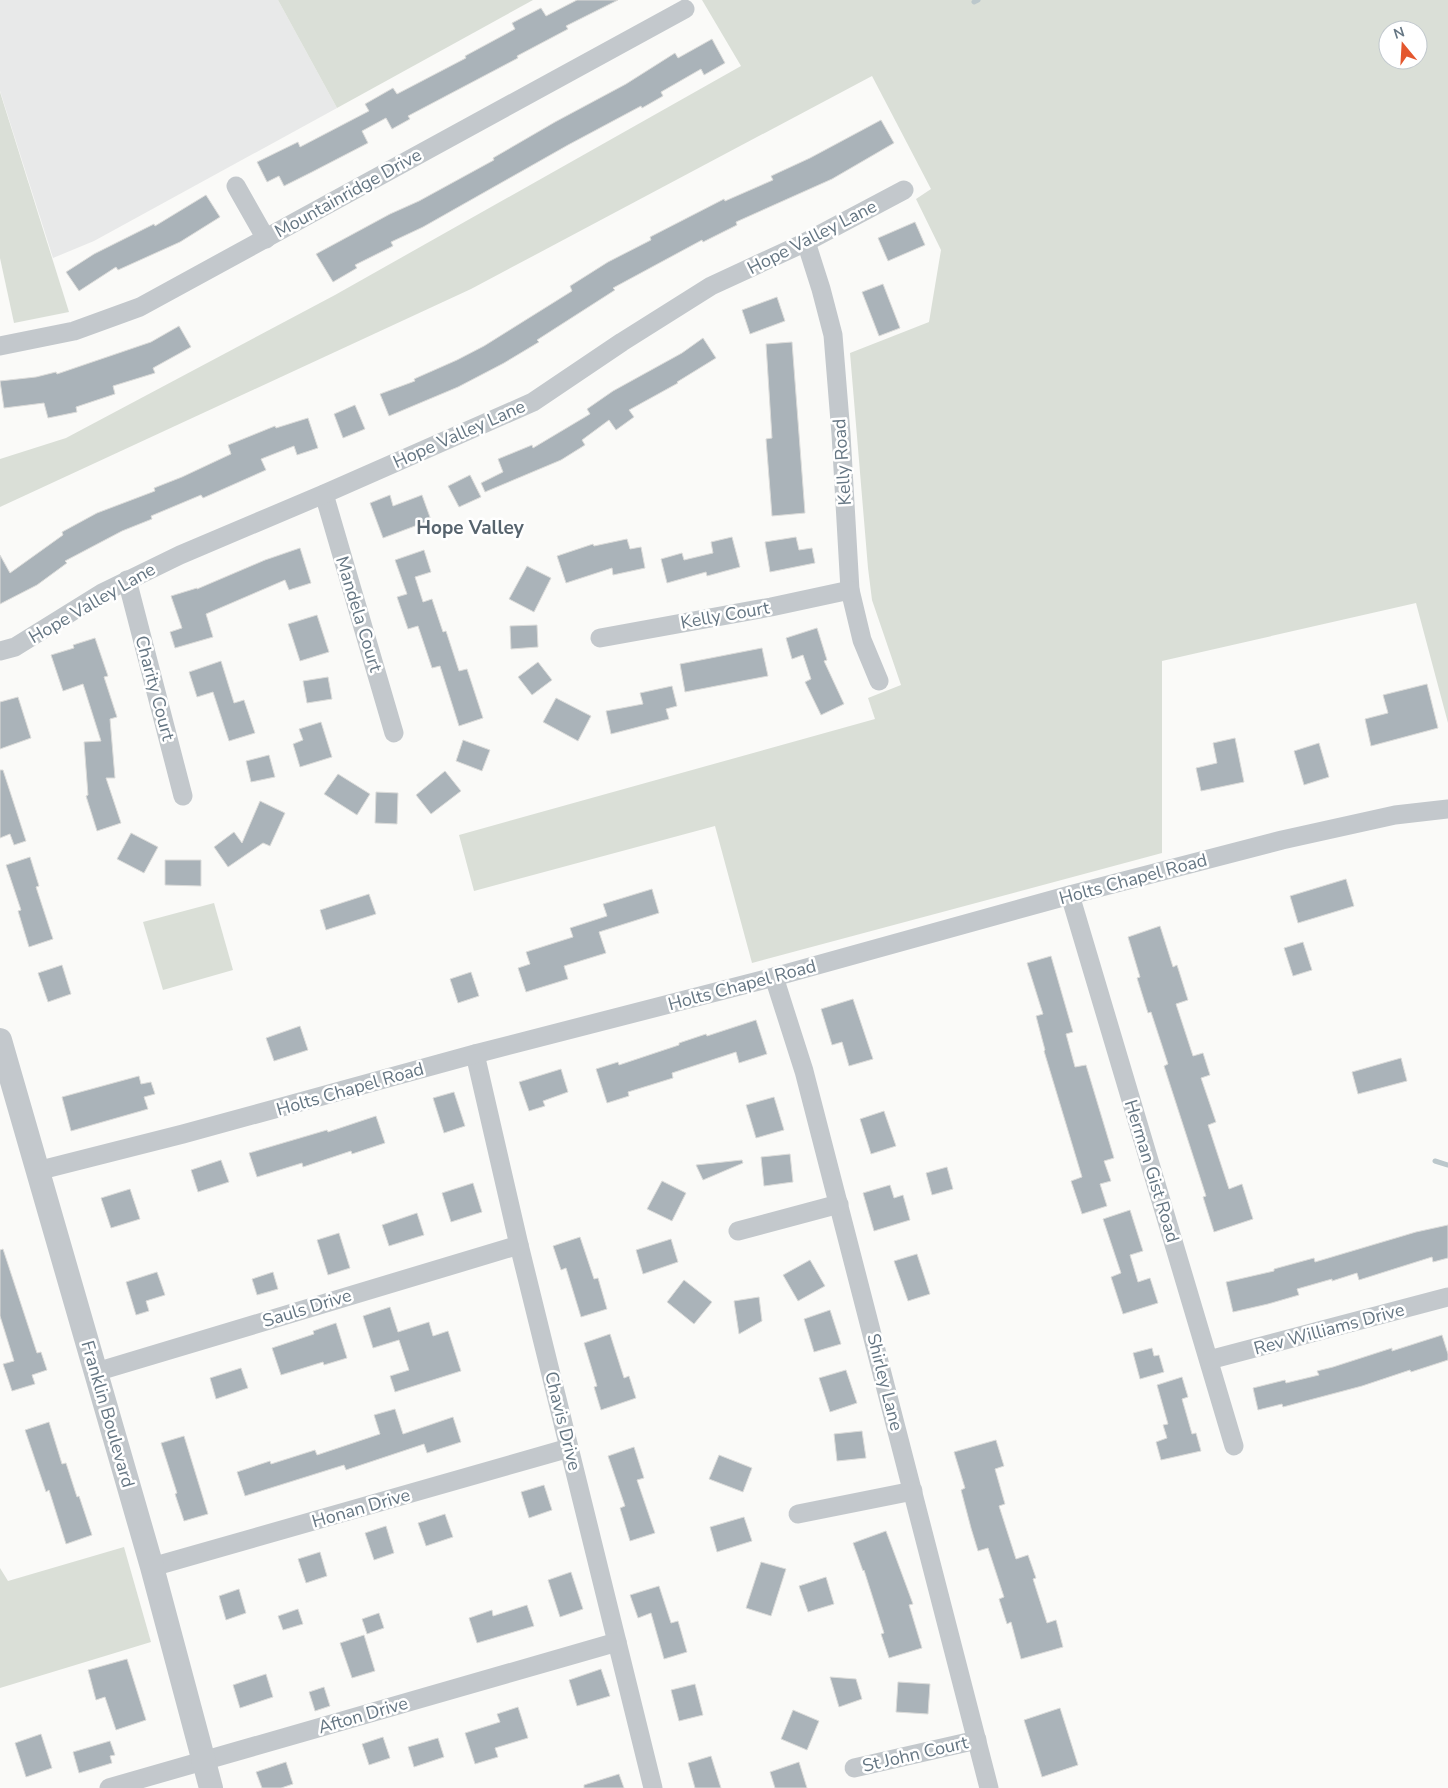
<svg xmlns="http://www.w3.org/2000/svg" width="1448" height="1788" viewBox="0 0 1448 1788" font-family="'Nunito Sans',sans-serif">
<rect width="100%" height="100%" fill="#fafaf8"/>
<polygon fill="#e8e9e9" points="0,0 278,0 337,108 94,241 53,258 0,91"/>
<g fill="#dadfd7" fill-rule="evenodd">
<polygon points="278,0 533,0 337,108"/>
<path d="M702 0H1448V723L1416 603 1162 661V853L752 963 715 826 474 891 459 835 875 719 868 698 901 685 872 600 868 568 850 353 929 322 941 250 916 199 931 189 872 76 471 289 0 507V459L66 438 335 295 741 66ZM1388 30H1418V60H1388Z"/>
<polygon points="0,92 69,312 14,323 0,258"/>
<polygon points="214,903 233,970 163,990 143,922"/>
<polygon points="124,1547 151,1642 0,1688 0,1568 8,1581"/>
</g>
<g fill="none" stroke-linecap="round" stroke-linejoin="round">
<g stroke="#bbc7cb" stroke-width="5">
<polyline points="974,2 978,0"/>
<polyline points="1435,1161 1448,1165"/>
</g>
</g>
<g fill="#aab3b9" stroke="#dcdcda">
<polygon points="577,0 618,0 566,26 568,29 517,56 518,58 408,116 410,119 392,129 386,118 362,131 368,143 312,172 284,186 279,176 267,182 257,162 298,142 300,147 369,111 365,104 393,88 397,94 466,58 465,56 515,29 512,23 541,8 546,16"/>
<polygon points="712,39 725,63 704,75 701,69 661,92 663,96 642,108 641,106 568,145 423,227 391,242 393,246 355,265 357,268 333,282 316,254 390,214 419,201 494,160 493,158 555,122 626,84 675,53 678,58"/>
<polygon points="881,120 894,143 832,179 736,222 737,225 703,242 702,240 613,288 615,290 537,340 539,342 504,363 458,387 389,416 380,394 415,381 414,379 457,360 484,346 572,291 570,286 608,262 651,240 650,237 724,199 725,201 773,180 771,176 810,158"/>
<polygon points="206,195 220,217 180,242 118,270 116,267 79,291 66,272 94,254 154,224 155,226"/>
<polygon points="915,222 925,245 888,261 878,238"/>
<polygon points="883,284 900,328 879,336 862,292"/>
<polygon points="777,297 785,321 750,334 742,310"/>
<polygon points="179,326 191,347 153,368 155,373 113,386 115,394 76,407 77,412 48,418 44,403 4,408 0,381 36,377 56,372 57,374 151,342"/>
<polygon points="703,338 716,358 677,382 678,383 629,410 634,417 616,430 609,420 582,440 585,445 561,460 485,492 481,483 503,472 498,459 532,445 533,448 590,414 587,409 613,391 682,353"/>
<polygon points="792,342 805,513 772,516 766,439 772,438 766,344"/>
<polygon points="355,405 365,429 343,438 334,414"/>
<polygon points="308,418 318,448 297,455 294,446 261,459 266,470 203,498 201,495 151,516 152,519 122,531 65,561 67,563 37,585 0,604 0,555 10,573 63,535 62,532 97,513 155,491 154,488 182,477 231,454 228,445 275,426 276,428"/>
<polygon points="470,475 481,497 459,507 448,486"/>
<polygon points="390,495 393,506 422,495 431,520 383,538 370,503"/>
<polygon points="732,537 740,567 707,576 706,572 667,583 661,559 682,553 684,560 713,553 711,542"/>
<polygon points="796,537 799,550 812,548 815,563 770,572 765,542"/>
<polygon points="627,539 630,549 641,547 645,568 613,575 612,568 566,583 557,556 593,544 594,546"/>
<polygon points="300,548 311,583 289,590 285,580 206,614 213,637 175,648 170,632 182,628 171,596 197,588 197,589 265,560"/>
<polygon points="424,550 431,572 415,577 423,602 432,599 443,632 446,631 459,671 467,669 483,718 459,726 440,666 432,668 418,626 408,629 397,597 407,594 395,560"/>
<polygon points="527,566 551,578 534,612 509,599"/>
<polygon points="317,615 329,652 300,661 288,624"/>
<polygon points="537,625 538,647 511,649 510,626"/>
<polygon points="817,628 827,660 824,661 844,704 821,715 805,682 811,679 803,655 792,659 786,638"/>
<polygon points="95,638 108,676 104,677 117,717 110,719 115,778 106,778 121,823 97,831 86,796 88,795 84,742 101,741 83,684 63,691 51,655 74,648 73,645"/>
<polygon points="762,648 768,676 685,692 680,664"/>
<polygon points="221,661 234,703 244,700 255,733 229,741 213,692 197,697 189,672"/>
<polygon points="538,662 552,680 532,695 518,677"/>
<polygon points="328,677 332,699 307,703 303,681"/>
<polygon points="1427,684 1438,728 1371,746 1365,719 1388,713 1383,695"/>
<polygon points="672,686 677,706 666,709 669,719 611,734 606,711 643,704 640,693"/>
<polygon points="18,697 31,738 0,749 0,702"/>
<polygon points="556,698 591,716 578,741 543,722"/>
<polygon points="321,722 332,757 300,767 293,744 303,740 299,729"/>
<polygon points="1235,738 1244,782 1201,791 1196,768 1217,763 1213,743"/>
<polygon points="463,740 490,750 482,771 456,761"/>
<polygon points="1319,743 1329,777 1304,785 1294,751"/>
<polygon points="269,755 275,777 251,782 246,761"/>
<polygon points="0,770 3,770 26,841 14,845 10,834 0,838"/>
<polygon points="445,771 461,791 431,814 416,795"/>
<polygon points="338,774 370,794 357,815 324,794"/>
<polygon points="376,792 398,793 397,824 375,823"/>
<polygon points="260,801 285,813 270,846 263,843 228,867 214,847 234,832 242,843"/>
<polygon points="131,833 158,847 144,873 117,859"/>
<polygon points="30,857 39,886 36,887 53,939 29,947 18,911 21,910 6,865"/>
<polygon points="165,860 201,860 201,886 165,885"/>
<polygon points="1346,879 1354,906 1298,923 1290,896"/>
<polygon points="652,889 659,913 599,932 606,953 564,966 568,979 526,992 518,968 530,964 526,952 573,937 570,928 607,916 603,904"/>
<polygon points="369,894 376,914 326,930 320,910"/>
<polygon points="1160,926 1173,967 1177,965 1188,1000 1176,1004 1193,1056 1203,1053 1210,1075 1201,1078 1216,1122 1208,1125 1229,1189 1242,1184 1253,1219 1214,1232 1203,1197 1206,1196 1164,1066 1168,1064 1151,1012 1148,1013 1137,978 1140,977 1128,937"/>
<polygon points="1303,942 1312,970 1293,976 1284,948"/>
<polygon points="1051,956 1073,1032 1066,1034 1075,1067 1086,1065 1114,1158 1104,1161 1111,1181 1100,1184 1107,1206 1082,1214 1071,1181 1082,1177 1044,1051 1045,1050 1036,1016 1043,1014 1027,963"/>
<polygon points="62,965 71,994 48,1002 38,973"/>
<polygon points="471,972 479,996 458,1003 450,979"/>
<polygon points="853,999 873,1059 849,1066 842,1042 832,1045 821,1009"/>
<polygon points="756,1020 767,1054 739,1063 736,1052 672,1073 673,1078 628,1092 629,1096 607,1103 596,1069 618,1062 619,1065 679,1045 679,1043 706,1034 707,1036"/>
<polygon points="300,1026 308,1050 274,1061 266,1038"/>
<polygon points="1401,1058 1407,1081 1358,1094 1352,1072"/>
<polygon points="561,1069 568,1092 543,1101 545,1106 529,1111 519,1082"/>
<polygon points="139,1076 141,1084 151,1082 155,1094 144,1097 148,1109 71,1131 62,1097"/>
<polygon points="454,1092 465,1126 444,1133 433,1098"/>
<polygon points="774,1097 784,1130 756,1138 746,1105"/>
<polygon points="884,1111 896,1146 871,1154 860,1119"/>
<polygon points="376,1116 385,1143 352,1154 351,1151 303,1167 302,1163 257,1177 249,1153 327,1130 328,1132"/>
<polygon points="790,1154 793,1182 764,1186 761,1157"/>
<polygon points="221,1160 229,1182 198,1192 191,1170"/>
<polygon points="742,1160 743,1163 703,1180 696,1165"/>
<polygon points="947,1167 953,1189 932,1195 926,1173"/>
<polygon points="662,1181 686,1193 672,1221 647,1209"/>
<polygon points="473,1183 482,1212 451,1222 442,1193"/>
<polygon points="890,1185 894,1198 903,1195 910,1220 874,1231 863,1193"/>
<polygon points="130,1189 140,1219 111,1228 101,1198"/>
<polygon points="1130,1210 1143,1251 1130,1255 1138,1282 1150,1278 1158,1303 1123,1314 1111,1277 1121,1273 1103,1219"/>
<polygon points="417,1213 424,1235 389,1246 382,1225"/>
<polygon points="1448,1225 1448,1258 1433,1262 1432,1257 1359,1280 1357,1273 1332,1281 1332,1279 1297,1289 1299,1295 1268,1304 1233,1312 1226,1282 1274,1271 1274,1269 1314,1258 1315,1262 1416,1232"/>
<polygon points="339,1233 350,1268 328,1275 317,1240"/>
<polygon points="580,1237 594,1279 598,1278 607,1309 581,1317 566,1268 561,1270 553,1246"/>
<polygon points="671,1239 678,1262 643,1274 636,1250"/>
<polygon points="3,1249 37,1353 41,1352 47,1370 32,1375 35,1384 12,1391 3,1364 14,1361 0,1316 0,1250"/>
<polygon points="917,1254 930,1294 908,1301 894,1261"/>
<polygon points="810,1260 825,1286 798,1301 783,1275"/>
<polygon points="157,1272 165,1295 146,1301 149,1311 136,1315 126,1282"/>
<polygon points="273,1272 278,1289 257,1295 252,1279"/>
<polygon points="684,1280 712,1302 694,1324 667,1302"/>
<polygon points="759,1297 762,1321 739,1334 734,1301"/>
<polygon points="390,1307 398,1332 429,1322 433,1336 448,1331 461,1371 395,1392 390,1376 409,1370 399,1340 373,1348 363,1316"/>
<polygon points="830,1310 841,1344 814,1352 804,1319"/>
<polygon points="336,1323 347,1358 324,1365 323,1362 281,1375 272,1348 314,1334 313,1331"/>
<polygon points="610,1334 624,1378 629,1376 636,1398 601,1410 594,1387 597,1386 584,1343"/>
<polygon points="1442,1335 1448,1354 1448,1360 1411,1372 1410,1370 1362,1386 1283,1407 1282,1404 1258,1410 1253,1388 1285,1380 1286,1383 1319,1375 1317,1371 1333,1367 1392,1348 1392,1351"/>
<polygon points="1152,1348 1154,1356 1159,1355 1164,1372 1140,1379 1133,1353"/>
<polygon points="241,1368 248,1388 216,1399 210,1378"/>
<polygon points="846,1370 857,1403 830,1412 819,1378"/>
<polygon points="1182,1377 1188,1397 1182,1399 1192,1434 1196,1433 1201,1451 1161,1460 1156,1442 1167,1438 1163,1425 1168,1424 1157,1385"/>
<polygon points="395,1409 403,1434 453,1417 461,1442 427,1453 424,1444 346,1470 344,1465 245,1496 237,1472 270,1461 271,1464 315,1450 317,1455 380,1434 374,1415"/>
<polygon points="49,1422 62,1464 66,1463 77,1497 79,1496 92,1535 66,1544 49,1490 46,1492 25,1430"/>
<polygon points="862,1431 866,1458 837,1461 834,1434"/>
<polygon points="184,1436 208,1514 184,1521 175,1494 177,1493 161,1443"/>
<polygon points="996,1440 1004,1466 995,1469 1005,1504 999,1506 1016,1559 1028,1555 1036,1578 1033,1579 1047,1623 1056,1620 1063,1647 1021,1659 1011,1622 1007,1624 999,1599 1004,1597 988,1548 978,1551 971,1528 961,1490 965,1488 954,1452"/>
<polygon points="634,1447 644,1478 637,1480 655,1533 630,1541 620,1508 625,1506 608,1456"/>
<polygon points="719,1455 752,1468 743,1492 709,1479"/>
<polygon points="544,1485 552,1510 529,1518 521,1492"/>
<polygon points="445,1514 453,1537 426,1546 418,1523"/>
<polygon points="744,1517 752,1541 717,1552 710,1527"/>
<polygon points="386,1526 394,1553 374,1560 365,1533"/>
<polygon points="886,1531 913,1604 909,1605 922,1648 889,1658 881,1634 884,1633 864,1570 863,1571 853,1543"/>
<polygon points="320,1552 327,1576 306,1583 298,1559"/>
<polygon points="761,1562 786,1569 771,1616 746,1608"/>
<polygon points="571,1572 583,1609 560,1617 548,1580"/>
<polygon points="826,1577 834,1604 808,1612 799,1586"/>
<polygon points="659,1586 671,1623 678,1621 687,1652 664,1659 651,1613 638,1618 630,1595"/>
<polygon points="239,1589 246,1613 226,1620 219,1596"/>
<polygon points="527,1605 534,1626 477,1643 469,1618 492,1610 493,1616"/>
<polygon points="298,1609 303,1624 283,1630 278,1616"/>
<polygon points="379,1613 384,1628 367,1634 362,1619"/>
<polygon points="364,1635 375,1671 352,1678 340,1643"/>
<polygon points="127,1659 146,1720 116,1730 105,1697 96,1700 88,1670"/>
<polygon points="601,1669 610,1696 577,1706 569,1680"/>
<polygon points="266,1674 273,1697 240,1708 233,1685"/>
<polygon points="830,1677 856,1679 862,1699 839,1707"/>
<polygon points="898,1682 930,1684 928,1714 896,1712"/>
<polygon points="695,1684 703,1715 679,1721 671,1690"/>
<polygon points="324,1687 330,1706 315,1711 309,1692"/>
<polygon points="518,1707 528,1738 495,1748 498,1757 475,1764 465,1733 500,1722 497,1714"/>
<polygon points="1060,1708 1078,1765 1042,1777 1024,1720"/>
<polygon points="793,1710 819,1721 807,1750 781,1739"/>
<polygon points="41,1734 52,1768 26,1777 15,1743"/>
<polygon points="383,1737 390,1758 369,1765 362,1744"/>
<polygon points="438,1738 444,1757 414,1767 408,1747"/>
<polygon points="110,1741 115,1755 110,1756 112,1763 79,1773 73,1752"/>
<polygon points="711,1756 721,1788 695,1788 688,1763"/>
<polygon points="286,1762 293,1784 281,1788 262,1788 256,1772"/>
<polygon points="799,1762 807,1788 775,1788 770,1772"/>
<polygon points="619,1774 624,1788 584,1788 584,1785"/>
</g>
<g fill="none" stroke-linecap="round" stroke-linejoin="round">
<g stroke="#c3c8cc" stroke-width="19">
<polyline points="236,186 266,239"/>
<polyline points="806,242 821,289 833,335 841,434 850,590 862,640 879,681"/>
<polyline points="0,346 74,331 140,307 685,9"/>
<polyline points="324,494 394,733"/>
<polyline points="127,580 183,796"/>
<polyline points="600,638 771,607 850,590"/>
<polyline points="0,651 15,647 102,593 180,555 324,494 533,402 622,342 711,286 806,242 904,190"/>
<polyline points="1070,895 1234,1446"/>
<polyline points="774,977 804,1071 989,1788"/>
<polyline points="475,1054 519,1245 653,1788"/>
<polyline points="37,1171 183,1134 475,1054 774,977 1070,895 1282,840 1395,815 1448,809"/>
<polyline points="738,1231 839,1204"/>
<polyline points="1209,1360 1448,1297"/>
<polyline points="96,1372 519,1245"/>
<polyline points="798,1514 913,1491"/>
<polyline points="152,1567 569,1448"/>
<polyline points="854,1768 977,1740"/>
<polyline points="109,1788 617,1642"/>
</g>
<polyline stroke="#c3c8cc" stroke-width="24" points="0,1040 152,1567 211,1788"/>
</g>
<g text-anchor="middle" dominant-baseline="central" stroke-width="5" stroke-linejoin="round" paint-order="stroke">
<g font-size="18" fill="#657683" stroke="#fff">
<text transform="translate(348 193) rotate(-29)">Mountainridge Drive</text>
<text transform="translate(812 237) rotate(-27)">Hope Valley Lane</text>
<text transform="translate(459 434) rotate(-24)">Hope Valley Lane</text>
<text transform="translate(842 462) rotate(-94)">Kelly Road</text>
<text transform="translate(92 603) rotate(-30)">Hope Valley Lane</text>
<text transform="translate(359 614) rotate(73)">Mandela Court</text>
<text transform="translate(725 615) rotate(-10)">Kelly Court</text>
<text transform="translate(155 688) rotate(75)">Charity Court</text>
<text transform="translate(1133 879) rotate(-15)">Holts Chapel Road</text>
<text transform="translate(742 985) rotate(-15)">Holts Chapel Road</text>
<text transform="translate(350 1089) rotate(-16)">Holts Chapel Road</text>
<text transform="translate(1152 1171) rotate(73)">Herman Gist Road</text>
<text transform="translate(307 1308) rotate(-17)">Sauls Drive</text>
<text transform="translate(1329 1329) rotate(-15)">Rev Williams Drive</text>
<text transform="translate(885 1382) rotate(76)">Shirley Lane</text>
<text transform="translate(108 1414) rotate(74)">Franklin Boulevard</text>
<text transform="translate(563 1421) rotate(76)">Chavis Drive</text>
<text transform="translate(361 1508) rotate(-16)">Honan Drive</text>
<text transform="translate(363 1715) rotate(-16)">Afton Drive</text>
<text transform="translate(915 1754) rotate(-13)">St John Court</text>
</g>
<g font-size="19" font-weight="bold" fill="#57646e" stroke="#fff">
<text x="470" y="528">Hope Valley</text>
</g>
</g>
<g transform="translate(1403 45) rotate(342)"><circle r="24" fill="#ffffff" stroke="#c1c8cd"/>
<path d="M0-4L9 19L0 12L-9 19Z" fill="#e4572e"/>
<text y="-8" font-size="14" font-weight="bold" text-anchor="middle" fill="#657683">N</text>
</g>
</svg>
